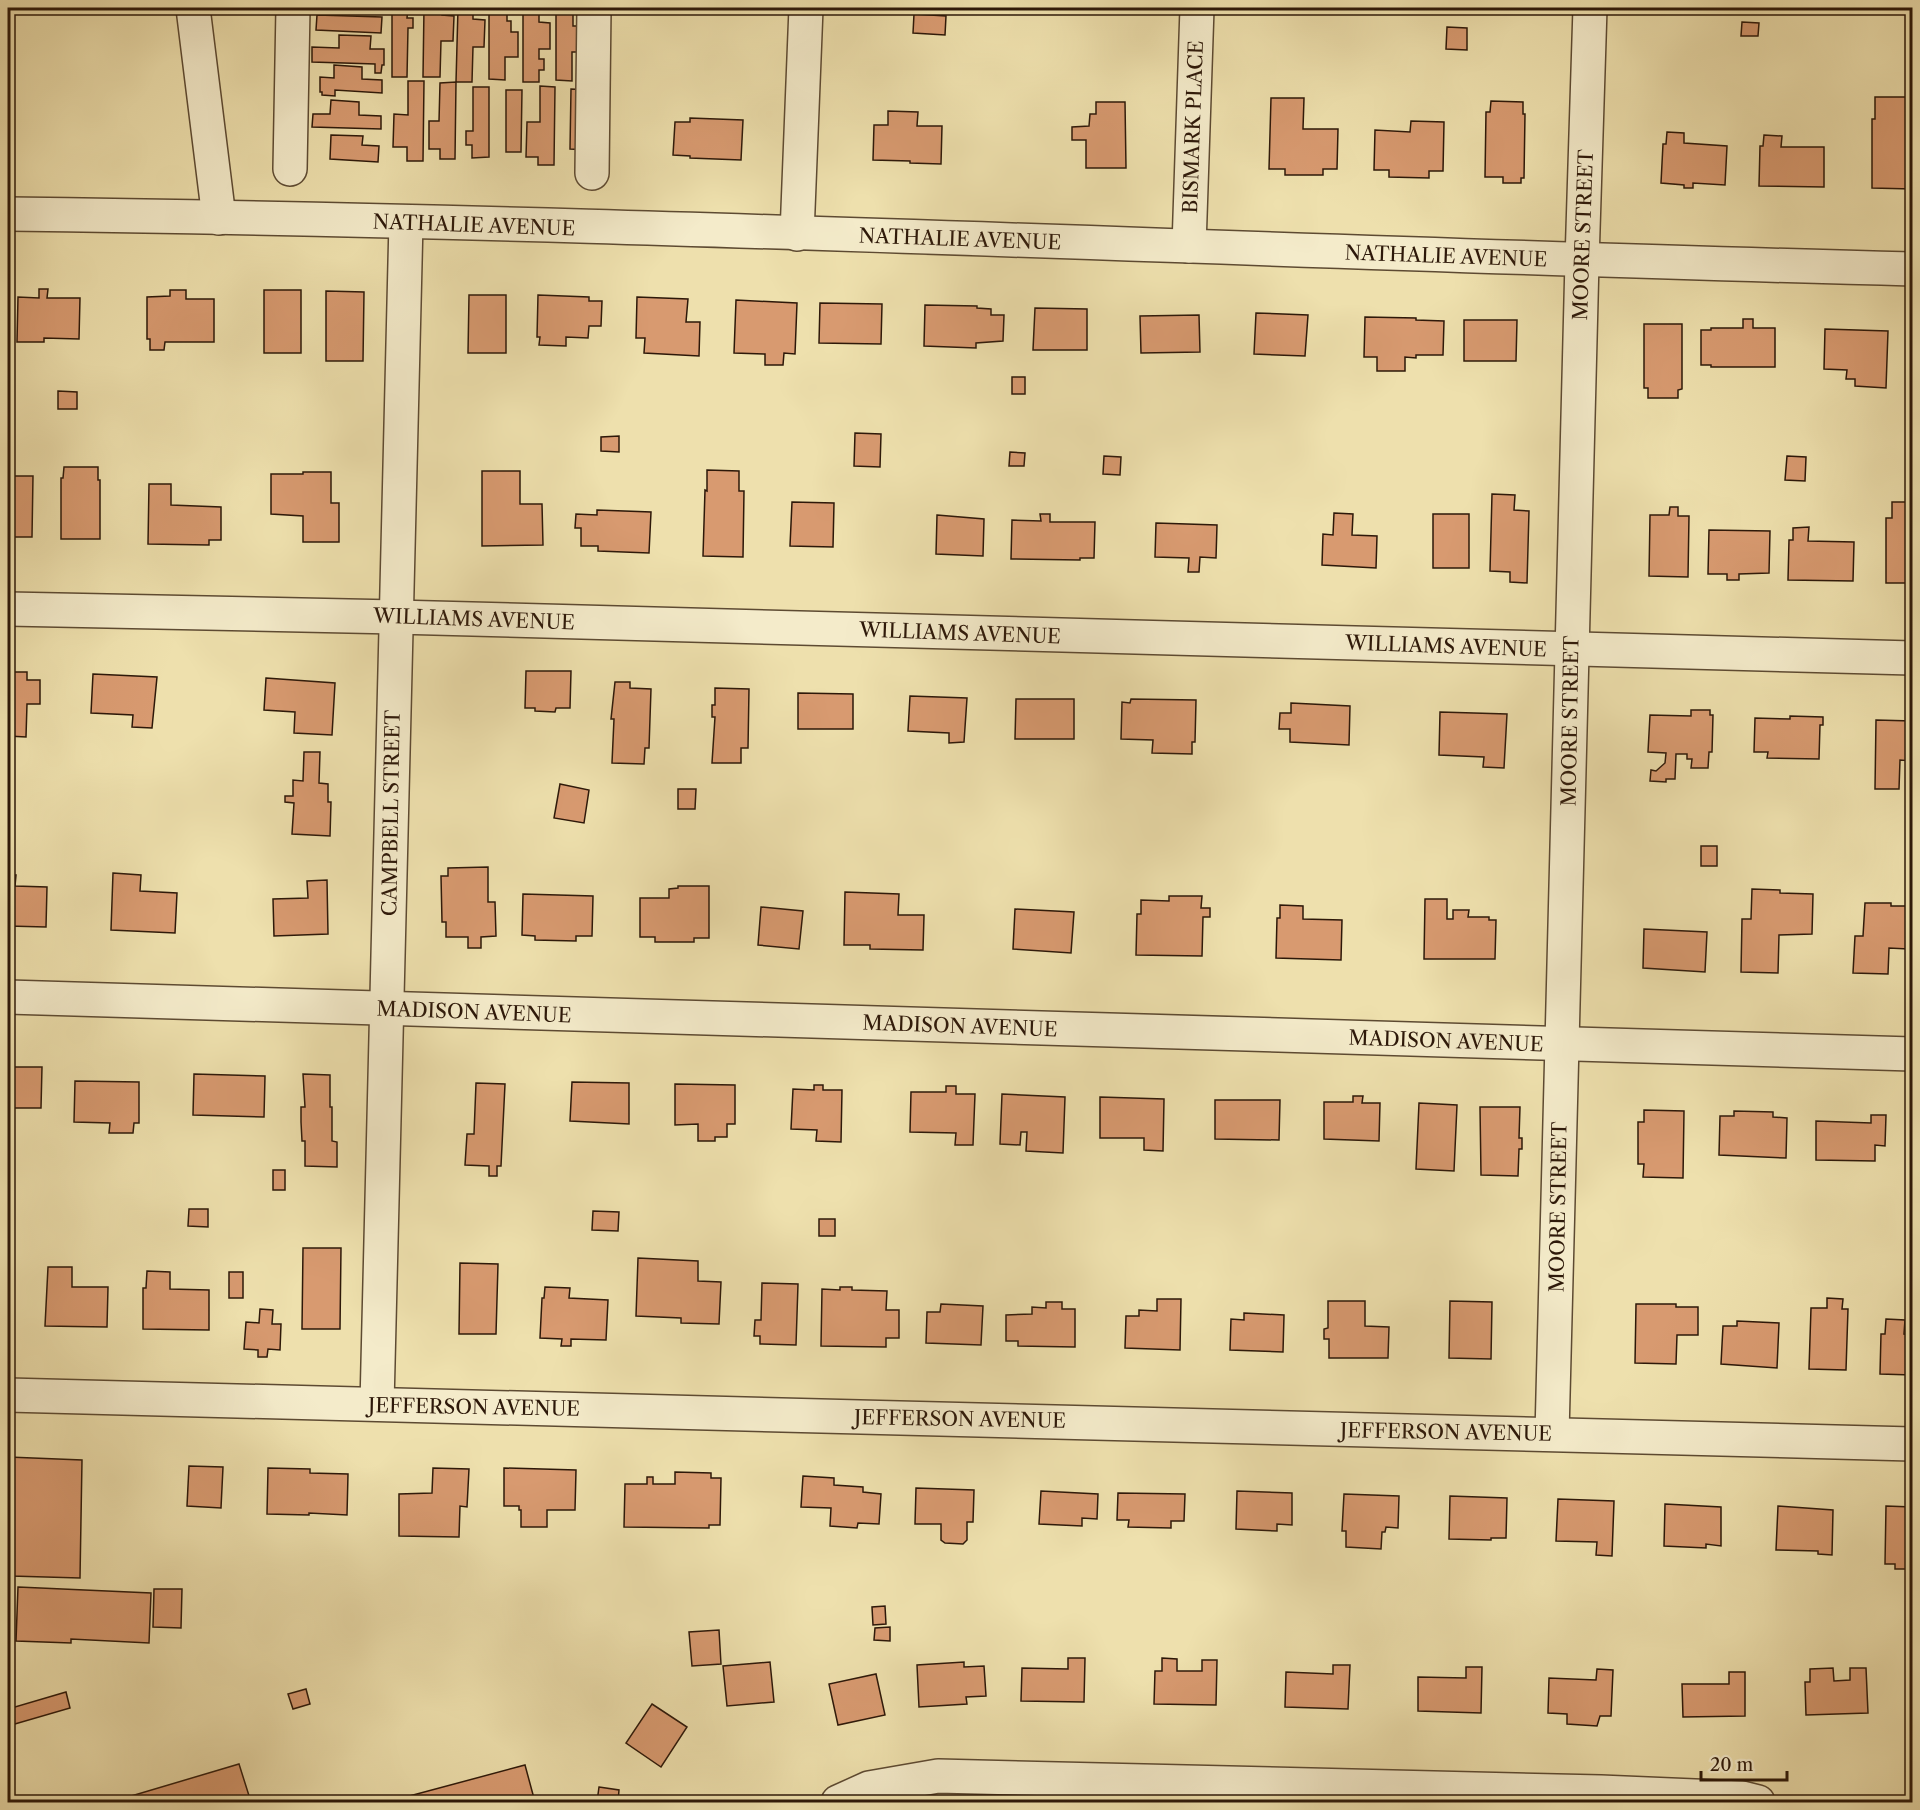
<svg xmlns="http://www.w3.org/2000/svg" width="1920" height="1810" viewBox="0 0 1920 1810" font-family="'Libre Caslon Text',serif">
<rect width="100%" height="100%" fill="#eee0ad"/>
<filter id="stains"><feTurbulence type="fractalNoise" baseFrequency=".00333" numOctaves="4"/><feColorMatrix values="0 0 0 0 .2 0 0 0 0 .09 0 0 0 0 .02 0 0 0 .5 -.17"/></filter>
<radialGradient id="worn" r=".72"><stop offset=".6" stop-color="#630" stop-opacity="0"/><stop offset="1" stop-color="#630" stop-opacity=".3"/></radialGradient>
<g fill="#d89a70" stroke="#2d1809" stroke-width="1.5">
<polygon points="392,8 408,8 407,18 413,18 413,28 408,28 407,77 392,77"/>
<polygon points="424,8 442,8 442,15 454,16 453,41 441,41 440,77 423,77"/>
<polygon points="458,8 473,8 473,19 485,20 484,47 473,47 472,82 456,82"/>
<polygon points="489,8 507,8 507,21 511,21 511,32 518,32 518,57 505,57 505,80 489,79"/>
<polygon points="523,8 539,8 539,22 550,23 550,49 539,49 539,59 544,59 544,70 539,70 539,82 523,82"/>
<polygon points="556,11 573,11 573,26 585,26 585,52 572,52 572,81 556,80"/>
<polygon points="914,14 946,16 945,35 913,33"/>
<polygon points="317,15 382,17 381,33 316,30"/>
<polygon points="1742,22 1759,23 1758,36 1741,36"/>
<polygon points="1447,27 1467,28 1467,50 1446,49"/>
<polygon points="339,35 371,36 370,49 384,49 384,65 382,65 381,73 375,73 375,64 312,62 312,47 339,48"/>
<polygon points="334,65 362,67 362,79 382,80 382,93 335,90 335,96 322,95 322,92 320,92 320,77 334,78"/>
<polygon points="408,81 424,81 423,161 407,161 407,147 393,147 394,114 408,115"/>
<polygon points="456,82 455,159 440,159 440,149 429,149 429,121 439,121 440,83"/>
<polygon points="540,86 555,87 554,165 538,165 538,157 526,157 527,122 540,122"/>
<polygon points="473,87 489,87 489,157 472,158 472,145 466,145 466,131 473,131"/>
<polygon points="571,89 588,90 587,150 570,149"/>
<polygon points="506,90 522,90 521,152 506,152"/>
<polygon points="1875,97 1912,97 1912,189 1872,188 1872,119 1875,119"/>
<polygon points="1271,98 1304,98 1303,129 1338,129 1337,169 1323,169 1323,175 1285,175 1285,169 1269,169"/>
<polygon points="331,100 359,102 359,115 381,116 381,129 312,127 313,114 330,114"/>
<polygon points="1491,101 1523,102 1523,114 1525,114 1524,178 1521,178 1521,183 1503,183 1503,177 1485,177 1486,112 1490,112"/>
<polygon points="1096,102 1125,102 1126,168 1086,168 1086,140 1072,140 1072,127 1089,126 1090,114 1096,114"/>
<polygon points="888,111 918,112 917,126 942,126 941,164 910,163 910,161 873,160 874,125 888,125"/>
<polygon points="690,118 743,120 741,160 690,158 690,156 673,155 675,122 690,122"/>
<polygon points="1411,121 1444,122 1443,171 1429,171 1429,178 1389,177 1389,170 1374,170 1375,130 1410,132"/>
<polygon points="1667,132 1684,133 1684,143 1727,146 1725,185 1693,183 1693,188 1684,188 1684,185 1661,183 1663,144 1666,144"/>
<polygon points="331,135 363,136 362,145 379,146 378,162 330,159"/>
<polygon points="1764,135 1782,136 1781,147 1824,147 1824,187 1759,186 1760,146 1763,146"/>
<polygon points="39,289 48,289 47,298 80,298 79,339 44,338 44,342 17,342 18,297 39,298"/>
<polygon points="170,290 186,290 186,299 214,299 214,342 165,342 164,350 150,350 150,339 147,339 147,297 170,296"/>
<rect x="264" y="290" width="37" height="63"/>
<polygon points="326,291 364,292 363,361 326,361"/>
<polygon points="469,295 506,295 506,353 468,353"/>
<polygon points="538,295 589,297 589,301 602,301 601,326 589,326 588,338 566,337 566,346 539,345 540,337 537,337"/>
<polygon points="637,297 688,299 686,322 700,322 699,356 644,353 645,338 636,338"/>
<polygon points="736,300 797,303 795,354 784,353 783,365 765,365 765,354 734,353"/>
<polygon points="820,303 882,304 881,344 819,343"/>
<polygon points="925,305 977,306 977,308 991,309 991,315 1004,315 1003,341 976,343 976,348 924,346"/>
<polygon points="1035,308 1087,309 1087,350 1033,350"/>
<polygon points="1256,313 1308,315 1305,356 1254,354"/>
<polygon points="1199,315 1200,352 1141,353 1140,316"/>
<polygon points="1365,317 1416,318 1416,320 1444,321 1443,355 1416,355 1416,358 1405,357 1405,371 1377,371 1377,357 1364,357"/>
<polygon points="1743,319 1753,319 1753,328 1775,328 1775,367 1711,367 1711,365 1701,365 1701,330 1711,330 1711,328 1743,328"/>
<polygon points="1464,320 1517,320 1516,361 1464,361"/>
<polygon points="1644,324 1682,324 1682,389 1678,390 1678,398 1648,398 1648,388 1644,388"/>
<polygon points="1825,329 1888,331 1886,388 1855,386 1855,379 1846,379 1847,370 1824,369"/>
<rect x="1012" y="377" width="13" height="17"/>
<polygon points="58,391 77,392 77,409 58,409"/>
<polygon points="855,433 881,434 880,467 854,466"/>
<polygon points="619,436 619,452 601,451 601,437"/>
<rect x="1910" y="436" width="2" height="17"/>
<polygon points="1010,452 1025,453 1024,466 1009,466"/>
<polygon points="1104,456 1121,457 1120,475 1103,474"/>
<polygon points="1787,456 1806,457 1805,481 1785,480"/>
<polygon points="64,467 98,467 98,480 100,480 100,539 61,539 61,478 63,478"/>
<polygon points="707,470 739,471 739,491 744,491 743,557 703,556 705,490 707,491"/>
<polygon points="482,471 520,471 520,504 542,504 543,545 482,546"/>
<polygon points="303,472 331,472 331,503 339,503 339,542 303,542 303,516 271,514 271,474 303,474"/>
<polygon points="8,476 33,476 32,537 8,537"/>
<polygon points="149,484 171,484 171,505 221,507 221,540 209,540 209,545 148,544"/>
<polygon points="1492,494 1515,495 1514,510 1529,511 1527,583 1510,582 1510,572 1490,571"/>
<polygon points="792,502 834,503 833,547 790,546"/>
<polygon points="1892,502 1912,502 1912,583 1886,583 1886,518 1892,518"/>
<polygon points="1670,507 1678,507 1678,516 1689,516 1688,577 1649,576 1650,515 1669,515"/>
<polygon points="597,510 651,512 649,553 598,551 598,546 581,546 581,528 575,528 576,514 597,515"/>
<polygon points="1334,513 1353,514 1352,535 1377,536 1376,568 1322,565 1323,534 1333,535"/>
<polygon points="1040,514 1050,514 1050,522 1095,522 1094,558 1080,558 1080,560 1011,559 1012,520 1041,521"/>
<rect x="1433" y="514" width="36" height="54"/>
<polygon points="937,515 984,519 983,556 936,554"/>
<polygon points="1156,523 1217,525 1216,558 1200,557 1199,572 1188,572 1189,558 1155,557"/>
<polygon points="1809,527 1808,541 1854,542 1853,581 1788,580 1789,540 1793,540 1793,528"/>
<polygon points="1709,530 1770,531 1769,573 1739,574 1739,580 1727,580 1727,574 1708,574"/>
<polygon points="526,671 571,671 570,708 556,708 555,712 535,711 535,708 525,708"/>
<polygon points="8,672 27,672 27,680 40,680 40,704 27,704 26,737 8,736"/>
<polygon points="93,674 157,677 152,728 132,727 133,715 91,713"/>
<polygon points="266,678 335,683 332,735 294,733 295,712 264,710"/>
<polygon points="615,682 630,682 630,688 651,689 649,748 645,748 644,764 612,763 614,719 611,719"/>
<polygon points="715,688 749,689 748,748 741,748 741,763 712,763 715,717 712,717 712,705 715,705"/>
<polygon points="798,693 853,694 853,729 798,729"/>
<polygon points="910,696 967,698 964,742 949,743 949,733 908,731"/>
<polygon points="1016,699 1074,699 1074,739 1015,739"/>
<polygon points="1131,699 1196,700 1195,742 1192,742 1192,754 1152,753 1153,740 1121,739 1122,702 1130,703"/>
<polygon points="1291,703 1350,706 1349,745 1290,742 1290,729 1279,729 1280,713 1291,713"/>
<polygon points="1691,710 1710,710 1710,715 1713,715 1712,752 1709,752 1708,768 1691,768 1692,759 1687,759 1687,754 1676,754 1675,779 1666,779 1666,782 1650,781 1651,770 1656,771 1665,763 1666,753 1648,752 1650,715 1691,716"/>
<polygon points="1440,712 1507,714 1504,768 1483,767 1484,757 1439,755"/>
<polygon points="1790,716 1823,717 1823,725 1820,725 1819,759 1767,758 1768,752 1754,752 1755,718 1790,719"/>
<polygon points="1876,720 1912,721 1912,761 1900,760 1899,789 1875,789"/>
<polygon points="304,752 320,752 319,783 328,784 328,802 331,802 330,836 292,834 294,803 285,802 285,796 293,796 293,780 303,781"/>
<polygon points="560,784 589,790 584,823 554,818"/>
<polygon points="678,789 696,789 695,809 678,809"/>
<rect x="1701" y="846" width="16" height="20"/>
<polygon points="488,867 488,902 495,902 496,936 481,937 481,948 468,948 468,937 446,937 446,922 442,922 441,876 448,876 448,868"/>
<polygon points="113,873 141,875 140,891 177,893 175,933 111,930"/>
<polygon points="8,875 16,875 15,886 47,887 46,927 8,926"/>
<polygon points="327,880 328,934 274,936 273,899 308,898 307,881"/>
<polygon points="678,886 709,886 709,938 694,938 694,942 655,942 655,937 640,937 640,898 669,898 669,889 678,888"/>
<polygon points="1752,889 1780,890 1780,893 1813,894 1812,934 1779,935 1778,973 1741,972 1742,919 1751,919"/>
<polygon points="845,892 899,894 898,915 924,915 923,950 870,949 870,945 844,945"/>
<polygon points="523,894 593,896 592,936 576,936 576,941 535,940 535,936 522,935"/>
<polygon points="1169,896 1202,896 1201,908 1210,908 1210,917 1203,917 1202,956 1136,955 1137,914 1141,914 1141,900 1169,901"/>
<polygon points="1425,899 1447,899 1447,919 1453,919 1453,910 1469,910 1468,917 1489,917 1489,920 1496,920 1495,959 1424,959"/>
<polygon points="1865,903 1891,903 1891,906 1912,906 1912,946 1908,946 1908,949 1889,948 1888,974 1853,973 1855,936 1863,936"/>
<polygon points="1280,905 1303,906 1303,919 1342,920 1341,960 1276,958 1277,918 1280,918"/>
<polygon points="761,907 803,911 799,949 758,945"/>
<polygon points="1015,909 1074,912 1071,953 1013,949"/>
<polygon points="1644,929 1707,932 1705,972 1643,968"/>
<polygon points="8,1067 42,1067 41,1108 8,1108"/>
<polygon points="194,1074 265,1076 264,1117 193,1115"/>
<polygon points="303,1074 330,1075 330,1107 332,1107 332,1141 337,1142 337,1167 305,1166 305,1141 302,1141 301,1122 301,1107 305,1107"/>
<polygon points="75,1081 139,1082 139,1123 134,1123 133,1133 109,1133 110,1123 74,1122"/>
<polygon points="572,1082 629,1083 629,1124 570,1121"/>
<polygon points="476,1083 505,1084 501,1166 497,1166 497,1176 489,1176 489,1166 465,1165 467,1134 474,1134"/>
<polygon points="675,1084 735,1085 735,1124 727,1124 727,1137 715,1137 715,1141 698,1141 698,1124 675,1125"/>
<polygon points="814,1085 823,1085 823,1090 842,1090 841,1142 816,1141 817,1130 791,1129 793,1089 814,1090"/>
<polygon points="946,1086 956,1086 956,1094 975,1094 973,1145 955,1145 956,1133 910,1132 911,1092 946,1092"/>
<polygon points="1002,1094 1065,1097 1063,1153 1026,1151 1027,1132 1021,1132 1020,1145 1000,1144"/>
<polygon points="1353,1096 1363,1096 1362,1103 1380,1103 1379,1141 1324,1139 1324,1102 1353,1102"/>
<polygon points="1100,1097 1164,1099 1163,1151 1144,1150 1144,1138 1100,1138"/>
<polygon points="1215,1100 1280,1100 1279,1140 1215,1139"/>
<polygon points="1419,1103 1457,1105 1454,1171 1416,1169"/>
<polygon points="1480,1107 1520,1107 1519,1138 1522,1138 1522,1149 1519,1149 1518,1176 1481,1175"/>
<polygon points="1644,1110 1684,1111 1683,1178 1643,1177 1644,1164 1638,1164 1638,1122 1644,1122"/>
<polygon points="1734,1111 1773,1112 1773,1117 1787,1118 1786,1158 1719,1155 1720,1116 1734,1116"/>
<polygon points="1871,1115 1886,1115 1885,1146 1875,1145 1875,1161 1816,1160 1816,1121 1871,1123"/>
<rect x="273" y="1170" width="12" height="20"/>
<polygon points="189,1209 208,1209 208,1227 188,1226"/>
<polygon points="593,1211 619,1212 618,1231 592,1230"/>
<rect x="819" y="1219" width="16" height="17"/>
<polygon points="303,1248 341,1248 340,1329 302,1329"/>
<polygon points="638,1258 698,1261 698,1281 721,1282 719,1324 681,1323 681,1318 636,1316"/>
<polygon points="8,1262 14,1262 12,1322 8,1322"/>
<polygon points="460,1263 498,1264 496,1334 459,1334"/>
<polygon points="48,1267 72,1267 72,1287 108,1287 107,1327 45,1326"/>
<polygon points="147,1271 170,1272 170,1289 209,1290 209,1330 143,1329 143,1288 146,1288"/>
<rect x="229" y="1272" width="14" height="26"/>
<polygon points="762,1283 798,1284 796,1345 760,1344 760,1336 754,1336 755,1320 761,1320"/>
<polygon points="545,1287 570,1288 569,1298 608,1300 606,1340 571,1339 571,1346 561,1346 562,1339 540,1338 542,1298 544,1298"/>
<polygon points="840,1287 852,1287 852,1290 887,1291 886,1310 899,1310 899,1338 886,1338 886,1347 821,1346 822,1289 840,1290"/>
<polygon points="1827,1298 1843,1299 1842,1309 1848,1309 1846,1370 1809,1369 1811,1308 1827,1308"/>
<polygon points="1157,1299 1181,1299 1180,1350 1125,1348 1126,1316 1139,1316 1139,1310 1157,1311"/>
<polygon points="1328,1301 1365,1301 1365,1326 1389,1327 1388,1358 1329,1358 1329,1339 1324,1339 1324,1329 1328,1328"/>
<polygon points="1450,1301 1492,1302 1491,1359 1449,1358"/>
<polygon points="1046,1302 1062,1302 1062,1309 1075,1309 1075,1347 1018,1346 1018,1341 1006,1341 1006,1315 1032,1314 1032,1307 1046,1308"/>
<polygon points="941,1304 983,1306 981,1345 926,1343 927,1312 940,1312"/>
<polygon points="1636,1304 1676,1304 1676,1307 1698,1307 1698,1335 1677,1335 1676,1364 1635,1363"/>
<polygon points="260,1309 273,1310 272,1324 281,1324 280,1350 268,1349 267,1357 258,1357 258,1350 244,1349 246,1322 259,1323"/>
<polygon points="1244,1313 1284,1315 1283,1352 1230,1350 1231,1319 1244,1320"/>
<polygon points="1886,1319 1905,1320 1904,1334 1912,1335 1912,1375 1880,1374 1881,1334 1885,1334"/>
<polygon points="1737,1321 1779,1323 1777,1368 1721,1364 1723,1326 1737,1326"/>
<polygon points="8,1457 82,1460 80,1578 11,1576 12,1539 8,1532"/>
<polygon points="189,1466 223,1467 221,1508 187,1506"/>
<polygon points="268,1468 310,1469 310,1473 348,1474 347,1515 309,1513 309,1515 267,1514"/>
<polygon points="433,1468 469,1469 467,1507 460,1506 459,1537 399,1536 399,1494 432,1493"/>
<polygon points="504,1468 576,1470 575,1510 547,1510 547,1527 521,1527 521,1510 519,1510 519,1506 504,1506"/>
<polygon points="675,1472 711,1473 711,1478 721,1478 720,1525 709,1525 709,1528 624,1527 625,1484 647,1484 647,1477 653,1477 653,1484 675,1484"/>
<polygon points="803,1476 834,1478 834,1485 863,1487 863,1492 881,1494 879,1524 858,1523 857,1528 830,1526 831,1508 801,1507"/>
<polygon points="916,1488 974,1490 973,1522 967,1522 967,1540 963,1544 945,1543 941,1540 941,1524 915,1524"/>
<polygon points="1041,1491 1098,1494 1097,1519 1082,1518 1082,1526 1039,1524"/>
<polygon points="1237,1491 1292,1493 1292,1525 1277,1524 1277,1531 1236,1529"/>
<polygon points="1118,1493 1185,1494 1184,1521 1171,1521 1171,1528 1128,1527 1129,1520 1117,1520"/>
<polygon points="1344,1494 1399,1496 1398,1528 1386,1527 1385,1532 1382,1532 1381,1549 1346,1547 1346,1531 1342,1531"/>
<polygon points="1450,1496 1507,1498 1506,1538 1491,1538 1491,1540 1449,1539"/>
<polygon points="1558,1499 1614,1501 1612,1556 1596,1555 1597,1542 1556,1541"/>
<polygon points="1665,1504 1721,1507 1721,1546 1706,1544 1706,1548 1664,1546"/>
<polygon points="1778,1506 1833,1510 1832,1555 1818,1554 1818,1551 1776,1550"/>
<polygon points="1886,1506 1912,1507 1912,1569 1895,1569 1895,1564 1885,1564"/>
<polygon points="18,1587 151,1593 149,1643 71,1639 71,1643 16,1641"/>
<polygon points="154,1589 182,1589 181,1628 153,1627"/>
<polygon points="885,1606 886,1624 873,1625 872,1607"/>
<polygon points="890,1627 890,1641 874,1640 875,1628"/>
<polygon points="719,1630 721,1664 692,1666 689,1632"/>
<polygon points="1068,1658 1085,1658 1084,1702 1021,1701 1022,1668 1068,1669"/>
<polygon points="1162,1658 1177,1659 1177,1671 1202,1671 1202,1660 1217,1660 1216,1705 1154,1704 1155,1671 1162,1671"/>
<polygon points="770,1662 774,1702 727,1706 723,1666"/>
<polygon points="964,1662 964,1667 984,1666 986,1696 966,1697 967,1704 919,1707 917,1665"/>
<polygon points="1333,1665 1350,1665 1348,1709 1285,1707 1286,1672 1333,1674"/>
<polygon points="1466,1667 1482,1667 1481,1713 1418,1711 1418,1677 1466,1678"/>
<polygon points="1833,1668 1834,1681 1850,1680 1850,1668 1866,1668 1868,1713 1806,1715 1805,1682 1810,1682 1810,1669"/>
<polygon points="1597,1669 1613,1670 1611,1716 1600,1716 1597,1726 1567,1724 1567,1714 1548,1713 1549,1678 1596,1680"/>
<polygon points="1729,1672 1745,1672 1745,1716 1683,1717 1682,1684 1729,1684"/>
<polygon points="876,1674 885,1715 838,1725 829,1684"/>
<polygon points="306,1689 310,1704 293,1709 288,1694"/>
<polygon points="66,1692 70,1708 8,1726 8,1709"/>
<polygon points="652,1704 687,1727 661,1767 626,1743"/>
<polygon points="239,1764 251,1802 111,1802"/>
<polygon points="525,1765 535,1802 387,1802"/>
<polygon points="599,1787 619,1790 618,1802 597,1802"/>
</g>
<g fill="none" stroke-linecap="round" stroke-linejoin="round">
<g stroke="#5d4a32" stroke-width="36">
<g id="minor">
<polyline points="193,8 219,218"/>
<polyline points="290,169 293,8"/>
<polyline points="592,173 594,8"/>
<path d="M8 214C643 221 1277 253 1912 269"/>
<polyline points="797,234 806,8"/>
<polyline points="1189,246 1197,8"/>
<polyline points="8,609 396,617 1912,658"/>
<polyline points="8,997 1912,1054"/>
<polyline points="8,1395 1912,1444"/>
<polyline points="377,1404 406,222"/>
<polyline points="1552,1434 1582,261 1590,8"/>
<polyline points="838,1802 869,1788 938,1776 1601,1792 1742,1798 1758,1802"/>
</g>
</g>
<use href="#minor" stroke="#f4ebca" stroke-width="33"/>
</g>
<g text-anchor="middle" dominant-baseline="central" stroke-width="4.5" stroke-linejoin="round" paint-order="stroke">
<g font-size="20" fill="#2d1809" stroke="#f4ebca">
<text transform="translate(1193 127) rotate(-88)">BISMARK PLACE</text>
<text transform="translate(474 225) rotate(2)">NATHALIE AVENUE</text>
<text transform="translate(1583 235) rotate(-88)">MOORE STREET</text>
<text transform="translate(960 239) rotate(2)">NATHALIE AVENUE</text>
<text transform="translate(1446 256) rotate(2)">NATHALIE AVENUE</text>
<text transform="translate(474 619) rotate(2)">WILLIAMS AVENUE</text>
<text transform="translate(960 633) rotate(2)">WILLIAMS AVENUE</text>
<text transform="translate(1446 646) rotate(2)">WILLIAMS AVENUE</text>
<text transform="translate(1570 721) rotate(-89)">MOORE STREET</text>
<text transform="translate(391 813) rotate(-89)">CAMPBELL STREET</text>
<text transform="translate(474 1012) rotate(2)">MADISON AVENUE</text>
<text transform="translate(960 1026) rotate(2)">MADISON AVENUE</text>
<text transform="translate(1446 1041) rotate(2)">MADISON AVENUE</text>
<text transform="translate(1558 1207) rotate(-89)">MOORE STREET</text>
<text transform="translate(474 1407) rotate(1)">JEFFERSON AVENUE</text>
<text transform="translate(960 1419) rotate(1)">JEFFERSON AVENUE</text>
<text transform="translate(1446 1432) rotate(1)">JEFFERSON AVENUE</text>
</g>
</g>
<rect width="1920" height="1810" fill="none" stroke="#eee0ad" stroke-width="30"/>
<rect x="9" y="9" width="1902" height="1792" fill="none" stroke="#2d1809" stroke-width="3"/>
<rect x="15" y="15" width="1890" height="1780" fill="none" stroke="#2d1809" stroke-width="1.5"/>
<path d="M1701 1771v9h86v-9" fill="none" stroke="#2d1809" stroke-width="3"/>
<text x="1710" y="1771" font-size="18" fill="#2d1809" stroke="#f4ebca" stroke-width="4.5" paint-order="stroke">20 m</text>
<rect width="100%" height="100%" filter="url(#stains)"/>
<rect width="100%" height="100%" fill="url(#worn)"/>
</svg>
